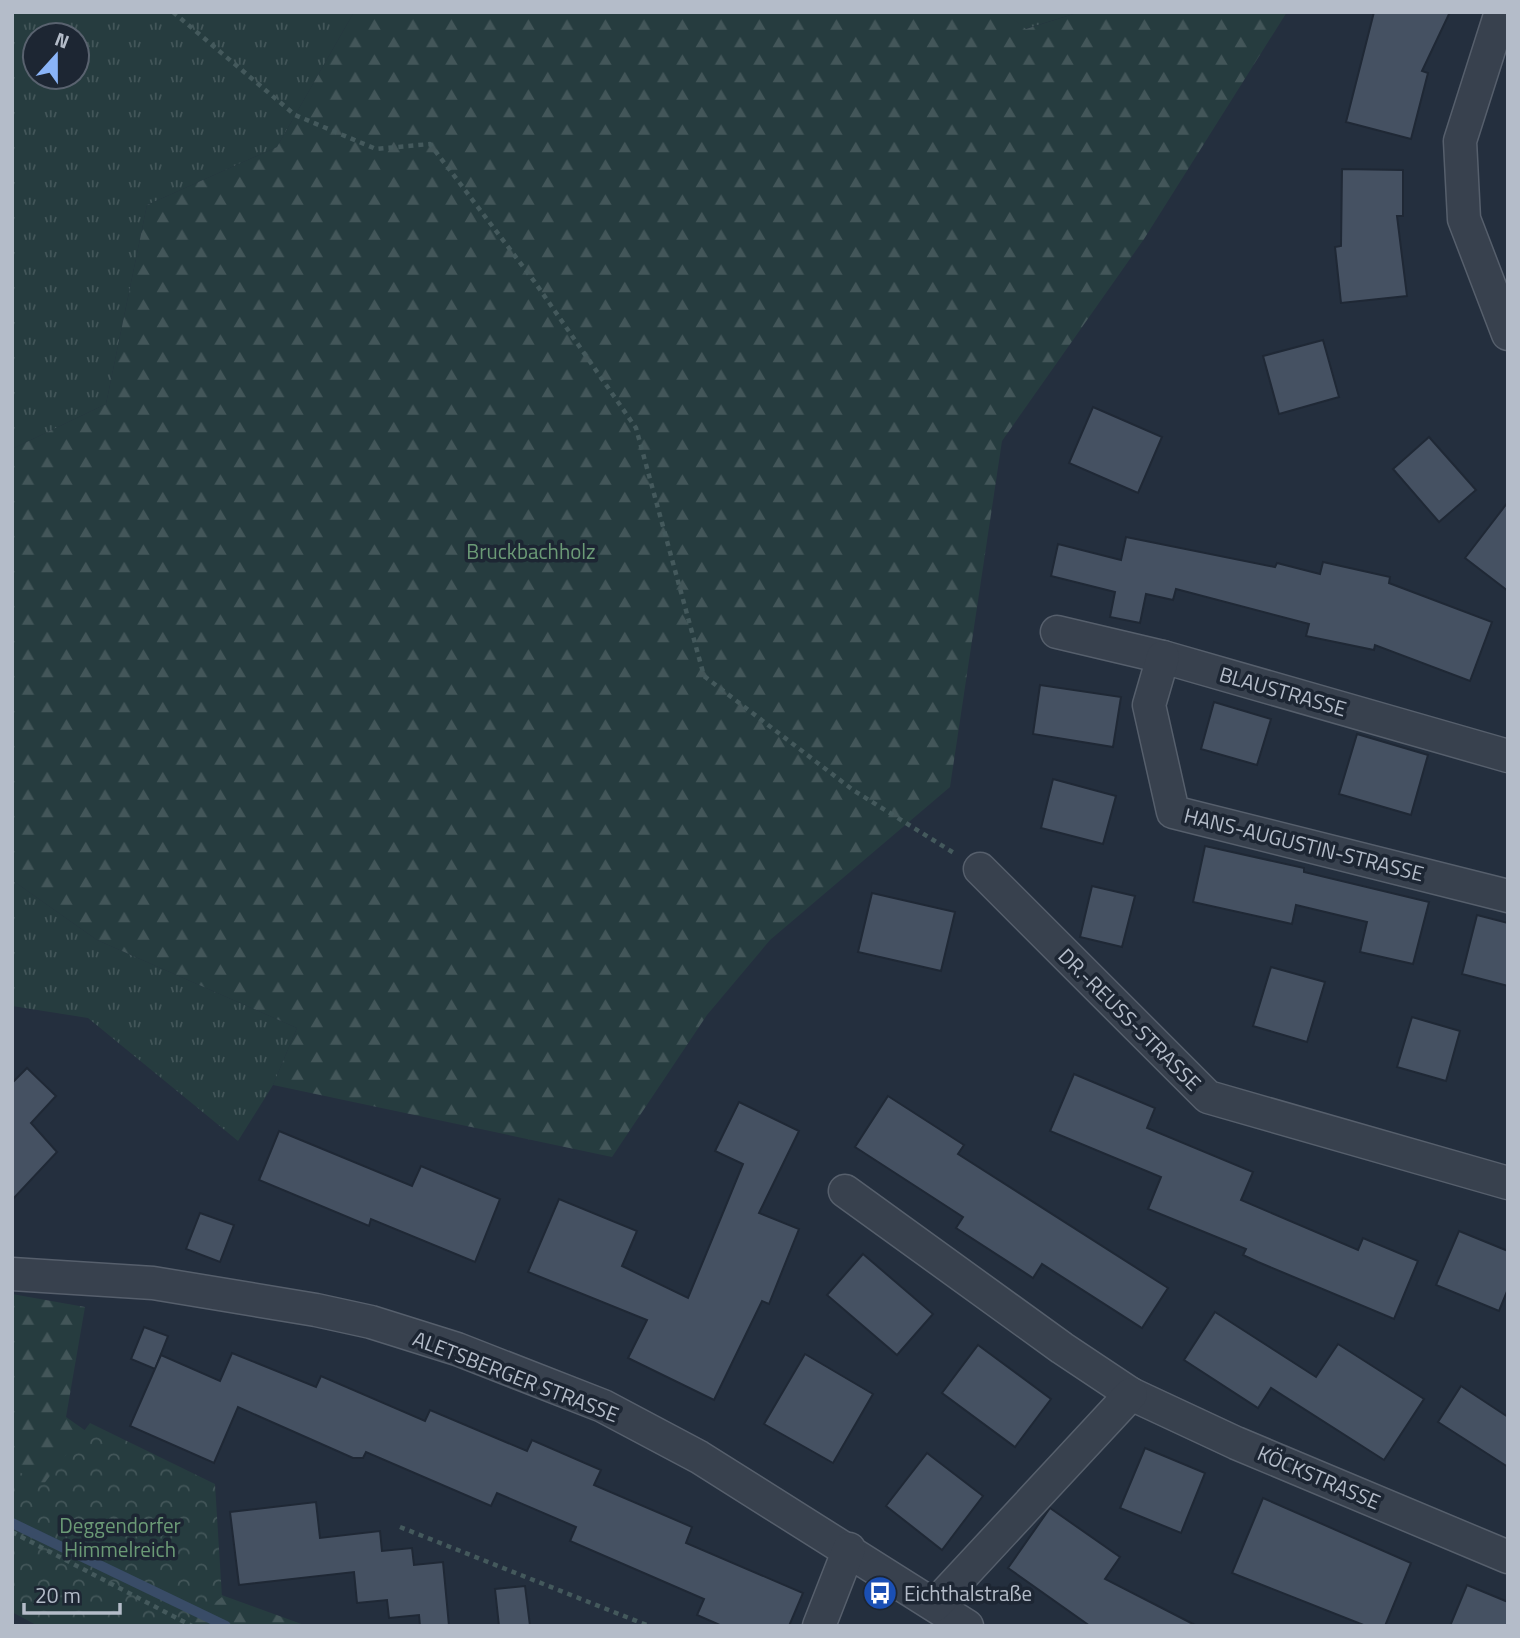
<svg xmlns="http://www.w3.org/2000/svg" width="1520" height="1638" viewBox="0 0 1520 1638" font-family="'Titillium Web',sans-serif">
<defs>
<pattern id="grass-tufts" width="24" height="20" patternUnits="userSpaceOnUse" patternTransform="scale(1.75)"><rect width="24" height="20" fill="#263c3f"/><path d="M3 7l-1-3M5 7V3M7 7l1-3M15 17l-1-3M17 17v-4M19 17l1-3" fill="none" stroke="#435659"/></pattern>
<pattern id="forest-firs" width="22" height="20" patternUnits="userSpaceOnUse" patternTransform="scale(1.75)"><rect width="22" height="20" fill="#263c3f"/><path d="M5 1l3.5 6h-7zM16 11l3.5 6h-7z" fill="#435659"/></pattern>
<pattern id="park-crowns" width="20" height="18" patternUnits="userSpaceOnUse" patternTransform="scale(1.75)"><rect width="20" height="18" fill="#263c3f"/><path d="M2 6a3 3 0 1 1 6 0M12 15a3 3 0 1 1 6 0" fill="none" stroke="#435659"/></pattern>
</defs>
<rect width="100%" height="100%" fill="#242f3e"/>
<g fill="url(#grass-tufts)" fill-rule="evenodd">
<path d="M12 12H354L277 147 147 205 106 404 12 449ZM35 35H77V77H35Z"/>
<polygon points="1004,12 1080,12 1025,29"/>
<polygon points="12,880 97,940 297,1028 273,1085 238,1141 88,1018 12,1006"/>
</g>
<g fill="url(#forest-firs)">
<polygon points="354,12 1004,12 1026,29 1080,12 1287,12 1144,239 1002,441 950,787 770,940 707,1015 612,1157 273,1085 297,1028 97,940 12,880 12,449 106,404 147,205 277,147"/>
<polygon points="12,1294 85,1307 66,1417 113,1450 216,1593 307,1626 79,1626 12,1573"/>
</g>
<polygon fill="url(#park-crowns)" points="90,1423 215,1484 222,1597 185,1626 38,1626 12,1612 12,1468 43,1485"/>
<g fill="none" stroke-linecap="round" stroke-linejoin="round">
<polyline stroke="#394c67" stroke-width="10" points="12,1523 226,1626"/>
</g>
<g fill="#455162" stroke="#1f2835" stroke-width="2">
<polygon points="1374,12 1450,12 1422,71 1428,73 1411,139 1346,122"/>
<polygon points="1342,169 1403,170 1403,216 1397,216 1407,296 1341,303 1335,247 1341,246"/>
<polygon points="1323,340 1339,397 1279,414 1263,356"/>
<polygon points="1093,407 1162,437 1138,493 1069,463"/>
<polygon points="1429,437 1476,490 1439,522 1393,469"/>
<polygon points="1508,502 1508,591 1465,558"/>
<polygon points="1126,537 1275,567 1277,563 1320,574 1323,562 1390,577 1389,583 1492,622 1470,681 1375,645 1374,650 1306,636 1309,624 1176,589 1173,600 1146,594 1140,623 1110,617 1115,592 1051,576 1058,544 1121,560"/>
<polygon points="1040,685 1121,697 1113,747 1033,734"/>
<polygon points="1214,702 1271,719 1257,765 1201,749"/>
<polygon points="1357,734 1428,755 1411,815 1339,794"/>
<polygon points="1053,779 1116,796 1103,844 1041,828"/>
<polygon points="1205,846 1304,868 1304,872 1429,902 1413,964 1360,952 1367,922 1296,905 1292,924 1193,902"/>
<polygon points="1092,886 1135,896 1122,947 1080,937"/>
<polygon points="872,893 955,912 941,971 858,952"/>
<polygon points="1477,915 1508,923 1508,986 1462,974"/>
<polygon points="1271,967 1325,982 1307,1042 1253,1026"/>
<polygon points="1412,1017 1460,1031 1446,1081 1397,1067"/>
<polygon points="27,1068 56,1096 31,1123 57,1152 12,1200 12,1083"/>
<polygon points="1074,1074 1155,1108 1147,1128 1253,1172 1241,1200 1358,1250 1363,1238 1418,1261 1394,1319 1258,1262 1243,1255 1246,1249 1148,1209 1161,1177 1050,1131"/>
<polygon points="888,1096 964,1145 958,1154 1168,1288 1142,1328 1042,1264 1033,1278 956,1228 963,1217 855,1147"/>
<polygon points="739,1102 799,1131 759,1213 799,1229 769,1304 762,1301 714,1400 628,1358 647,1320 528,1272 559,1199 637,1231 622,1266 688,1298 743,1164 715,1151"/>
<polygon points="279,1131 412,1186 421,1166 500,1199 475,1262 371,1219 369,1226 259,1180"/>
<polygon points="200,1213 234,1225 220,1262 186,1249"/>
<polygon points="1459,1231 1508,1251 1508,1289 1499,1311 1436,1285"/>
<polygon points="863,1254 933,1314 897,1355 827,1295"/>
<polygon points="1215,1312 1316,1377 1338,1344 1424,1399 1384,1460 1271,1388 1258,1408 1184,1360"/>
<polygon points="144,1327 168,1336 155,1369 131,1359"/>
<polygon points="978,1345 1051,1399 1015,1447 942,1393"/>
<polygon points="232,1353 316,1387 321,1376 425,1421 430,1410 527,1451 532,1440 601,1470 594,1485 692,1527 686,1543 803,1593 789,1626 722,1626 697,1615 704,1599 570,1541 576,1527 497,1493 491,1506 366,1452 363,1458 353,1458 238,1407 214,1463 130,1426 161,1355 220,1381"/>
<polygon points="805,1354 873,1394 833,1463 764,1424"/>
<polygon points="1461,1386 1508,1417 1508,1467 1438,1422"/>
<polygon points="1145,1448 1205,1473 1181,1533 1120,1508"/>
<polygon points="927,1453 983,1496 942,1550 886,1506"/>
<polygon points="1263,1498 1411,1563 1385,1626 1366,1626 1232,1573"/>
<polygon points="316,1502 320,1538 380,1531 382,1551 412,1548 414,1565 443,1562 449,1626 420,1626 419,1615 389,1618 387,1600 357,1603 354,1572 239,1585 230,1512"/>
<polygon points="1050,1508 1120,1557 1105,1579 1197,1626 1090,1626 1008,1568"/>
<polygon points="1467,1585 1508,1602 1508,1626 1450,1626"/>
<polygon points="525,1586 530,1626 499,1626 495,1589"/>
</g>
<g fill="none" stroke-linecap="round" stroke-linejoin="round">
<g stroke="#565f6c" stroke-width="35">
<g id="minor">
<polyline points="1501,12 1460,141 1464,219 1508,334"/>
<polyline points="1057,632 1163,657 1508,756"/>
<polyline points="1163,657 1149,705 1173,812 1508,896"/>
<polyline points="980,869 1208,1097 1508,1183"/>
<polyline points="845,1191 1062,1348 1131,1394 1236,1443 1508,1557"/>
<polyline points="12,1274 153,1283 316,1310 371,1322 457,1349 603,1406 699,1457 967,1626"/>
<polyline points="935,1605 1131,1394"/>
<polyline points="819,1626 849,1549"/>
</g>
</g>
<g stroke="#44595c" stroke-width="4.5" stroke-dasharray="5 5" stroke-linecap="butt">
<polyline points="173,12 295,115 376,149 430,144 534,281 636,428 704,676 853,790 954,853"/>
<polyline points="400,1527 649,1626"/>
<polyline points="12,1532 192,1626"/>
</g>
<use href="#minor" stroke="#38414e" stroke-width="32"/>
</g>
<defs>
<g id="bus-disc" transform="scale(1.75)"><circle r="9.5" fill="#1a4fb4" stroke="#1d2633"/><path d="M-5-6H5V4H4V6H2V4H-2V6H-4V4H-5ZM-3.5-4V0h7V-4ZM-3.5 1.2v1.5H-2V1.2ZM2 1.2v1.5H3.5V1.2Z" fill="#fff"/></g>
</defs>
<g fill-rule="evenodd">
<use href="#bus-disc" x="880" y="1593"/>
</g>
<g text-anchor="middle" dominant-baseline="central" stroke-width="7" stroke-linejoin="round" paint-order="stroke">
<g font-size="21" fill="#6b9a76" stroke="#1d2633">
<text x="531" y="551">Bruckbachholz</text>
<text x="120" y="1525">Deggendorfer<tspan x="120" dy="24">Himmelreich</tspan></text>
</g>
<g font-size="21" fill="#b4bcc9" stroke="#1d2633">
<text transform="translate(1283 691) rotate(16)">BLAUSTRASSE</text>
<text transform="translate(1304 844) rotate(14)">HANS-AUGUSTIN-STRASSE</text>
<text transform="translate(1130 1019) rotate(45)">DR.-REUSS-STRASSE</text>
<text transform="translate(516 1376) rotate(21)">ALETSBERGER STRASSE</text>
<text transform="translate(1319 1477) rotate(23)">KÖCKSTRASSE</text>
</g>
<g font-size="21" fill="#b4bcc9" stroke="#1d2633" text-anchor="start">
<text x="904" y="1593">Eichthalstraße</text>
</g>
</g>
<rect width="1520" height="1638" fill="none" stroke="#b4bcc9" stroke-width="28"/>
<g transform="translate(56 56) rotate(21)"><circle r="33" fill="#1d2633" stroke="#59626f" stroke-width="2"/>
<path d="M0-5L12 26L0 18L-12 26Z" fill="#8ab4f8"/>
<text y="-10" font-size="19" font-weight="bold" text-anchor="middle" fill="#b4bcc9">N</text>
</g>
<path d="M24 1603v10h96v-10" fill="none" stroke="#b4bcc9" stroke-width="3.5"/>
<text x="35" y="1603" font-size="21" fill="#b4bcc9" stroke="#1d2633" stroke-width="5" paint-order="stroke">20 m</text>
</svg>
